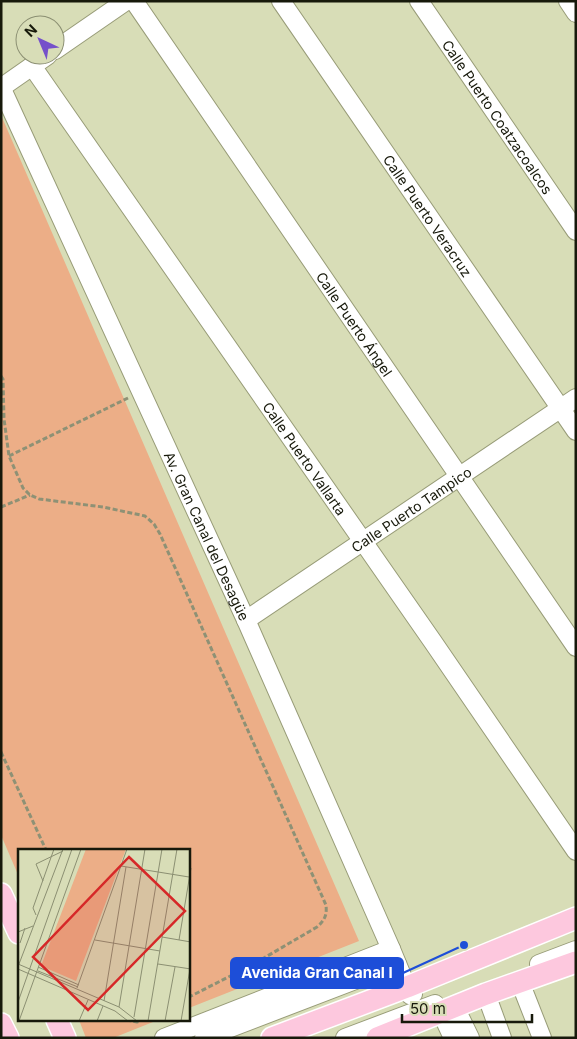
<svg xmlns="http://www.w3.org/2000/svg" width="577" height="1039" viewBox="0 0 577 1039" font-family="Inter,sans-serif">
<rect width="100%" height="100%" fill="#d8ddb7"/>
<g fill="#ecae87">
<polygon points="1,115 359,941 189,1008 189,850 19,850 19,877 1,835"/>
<polygon points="79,1020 158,1020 113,1038 86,1038"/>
</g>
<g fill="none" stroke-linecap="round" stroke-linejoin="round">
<g stroke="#989c78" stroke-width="20">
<g id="minor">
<path id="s1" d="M134 1 576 647"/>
<path id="s2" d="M281 1 576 431"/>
<path id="s3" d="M419 1 576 231"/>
<polyline points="568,1 576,13"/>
<polyline points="55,50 126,1"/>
<path id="s4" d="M32 66 433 642 576 851"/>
<path id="s5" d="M1 87 246 620 391 949 410 995 413 994"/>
<polyline points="2,87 48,55"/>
<path id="s6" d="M246 620 576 398"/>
<polyline points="539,964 576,950"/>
<polyline points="520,982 542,1038"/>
<polyline points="486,994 502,1038"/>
<polyline points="455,1007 470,1038"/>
<polyline points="441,1012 453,1038"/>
<polyline points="164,1038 391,949"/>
<polyline points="204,1038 397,964"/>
<polyline points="345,1038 435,1004"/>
</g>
</g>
<g stroke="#fff" stroke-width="24">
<g id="major">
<polyline points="1,894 19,933"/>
<polyline points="57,1020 65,1038"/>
<polyline points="1,1024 8,1038"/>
<polyline points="272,1038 407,987 576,918"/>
<polyline points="377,1038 486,994 576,962"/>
</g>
</g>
<g stroke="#8e9175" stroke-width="3" stroke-dasharray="5 2.5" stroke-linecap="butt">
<path d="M1 376 3 379 4 419 9 456 23 488 30 495 39 499 103 507 145 516 154 524 160 534 326 905C327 915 325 920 317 927L252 965 189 997"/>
<polyline points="9,456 128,398"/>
<polyline points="1,507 30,495"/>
<polyline points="1,752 46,850"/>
<polyline points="126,1020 137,1022 142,1020"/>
</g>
<use href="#minor" stroke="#fff" stroke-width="18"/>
<use href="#major" stroke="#fdc8de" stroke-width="21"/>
</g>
<g text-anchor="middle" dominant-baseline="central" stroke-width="5" stroke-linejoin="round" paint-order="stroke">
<g font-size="14" fill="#17190b" stroke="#d8ddb7">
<text stroke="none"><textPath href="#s3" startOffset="140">Calle Puerto Coatzacoalcos</textPath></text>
<text stroke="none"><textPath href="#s2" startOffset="260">Calle Puerto Veracruz</textPath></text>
<text stroke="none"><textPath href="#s1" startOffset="391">Calle Puerto Ángel</textPath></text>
<text stroke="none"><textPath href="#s4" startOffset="478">Calle Puerto Vallarta</textPath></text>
<text stroke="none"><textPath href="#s6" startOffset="199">Calle Puerto Tampico</textPath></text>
<text stroke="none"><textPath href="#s5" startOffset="494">Av. Gran Canal del Desagüe</textPath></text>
</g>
</g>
<g transform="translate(18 849)">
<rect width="172" height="172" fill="#d8ddb7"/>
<path d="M68 0H108L58 132 23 117Z" fill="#ecae87"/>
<path fill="none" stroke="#8b8f72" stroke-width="1" d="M103 17 171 28M25 32 18 15 45 2M18 66 15 59 36 0M0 83 15 77M144 88 173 93M77 91 142 102M161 91 173 19M2 94 7 79M0 115 101 158 119 172M1 115 45 0M140 115 173 120M20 118 61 136M0 120 97 162 110 172M20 122 60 138M59 139 109 0M86 152 108 18M0 153 54 0M101 158 127 0M116 168 144 0M1 172 63 0M61 172 70 151M79 172 85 157M130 172 159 0M147 172 157 118M163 172 172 120"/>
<path fill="#d62828" fill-opacity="0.15" stroke="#d62828" stroke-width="2.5" d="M111 8 167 62 70 161 15 108Z"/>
<rect width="172" height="172" fill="none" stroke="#17190b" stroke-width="2.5"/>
</g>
<path fill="none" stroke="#1d4ed8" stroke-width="2" d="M464 945L403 973"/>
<circle fill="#1d4ed8" stroke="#d8ddb7" stroke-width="2" cx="464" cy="945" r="5"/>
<rect fill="#1d4ed8" stroke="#1d4ed8" stroke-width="2" x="231" y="958" width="172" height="30" rx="5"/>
<g font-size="15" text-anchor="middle" font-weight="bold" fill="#fff">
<text x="317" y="978">Avenida Gran Canal I</text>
</g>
<rect width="577" height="1039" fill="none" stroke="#17190b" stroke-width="5"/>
<g transform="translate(40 40) rotate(316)"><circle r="24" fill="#d8ddb7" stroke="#8b8f72"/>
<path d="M0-4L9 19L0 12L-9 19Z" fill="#7550ca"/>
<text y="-8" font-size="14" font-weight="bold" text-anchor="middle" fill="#17190b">N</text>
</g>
<path d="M402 1014v8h130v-8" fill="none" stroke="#17190b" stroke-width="2.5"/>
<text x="410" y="1014" font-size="15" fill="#17190b" stroke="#d8ddb7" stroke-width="4" paint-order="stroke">50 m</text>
</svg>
